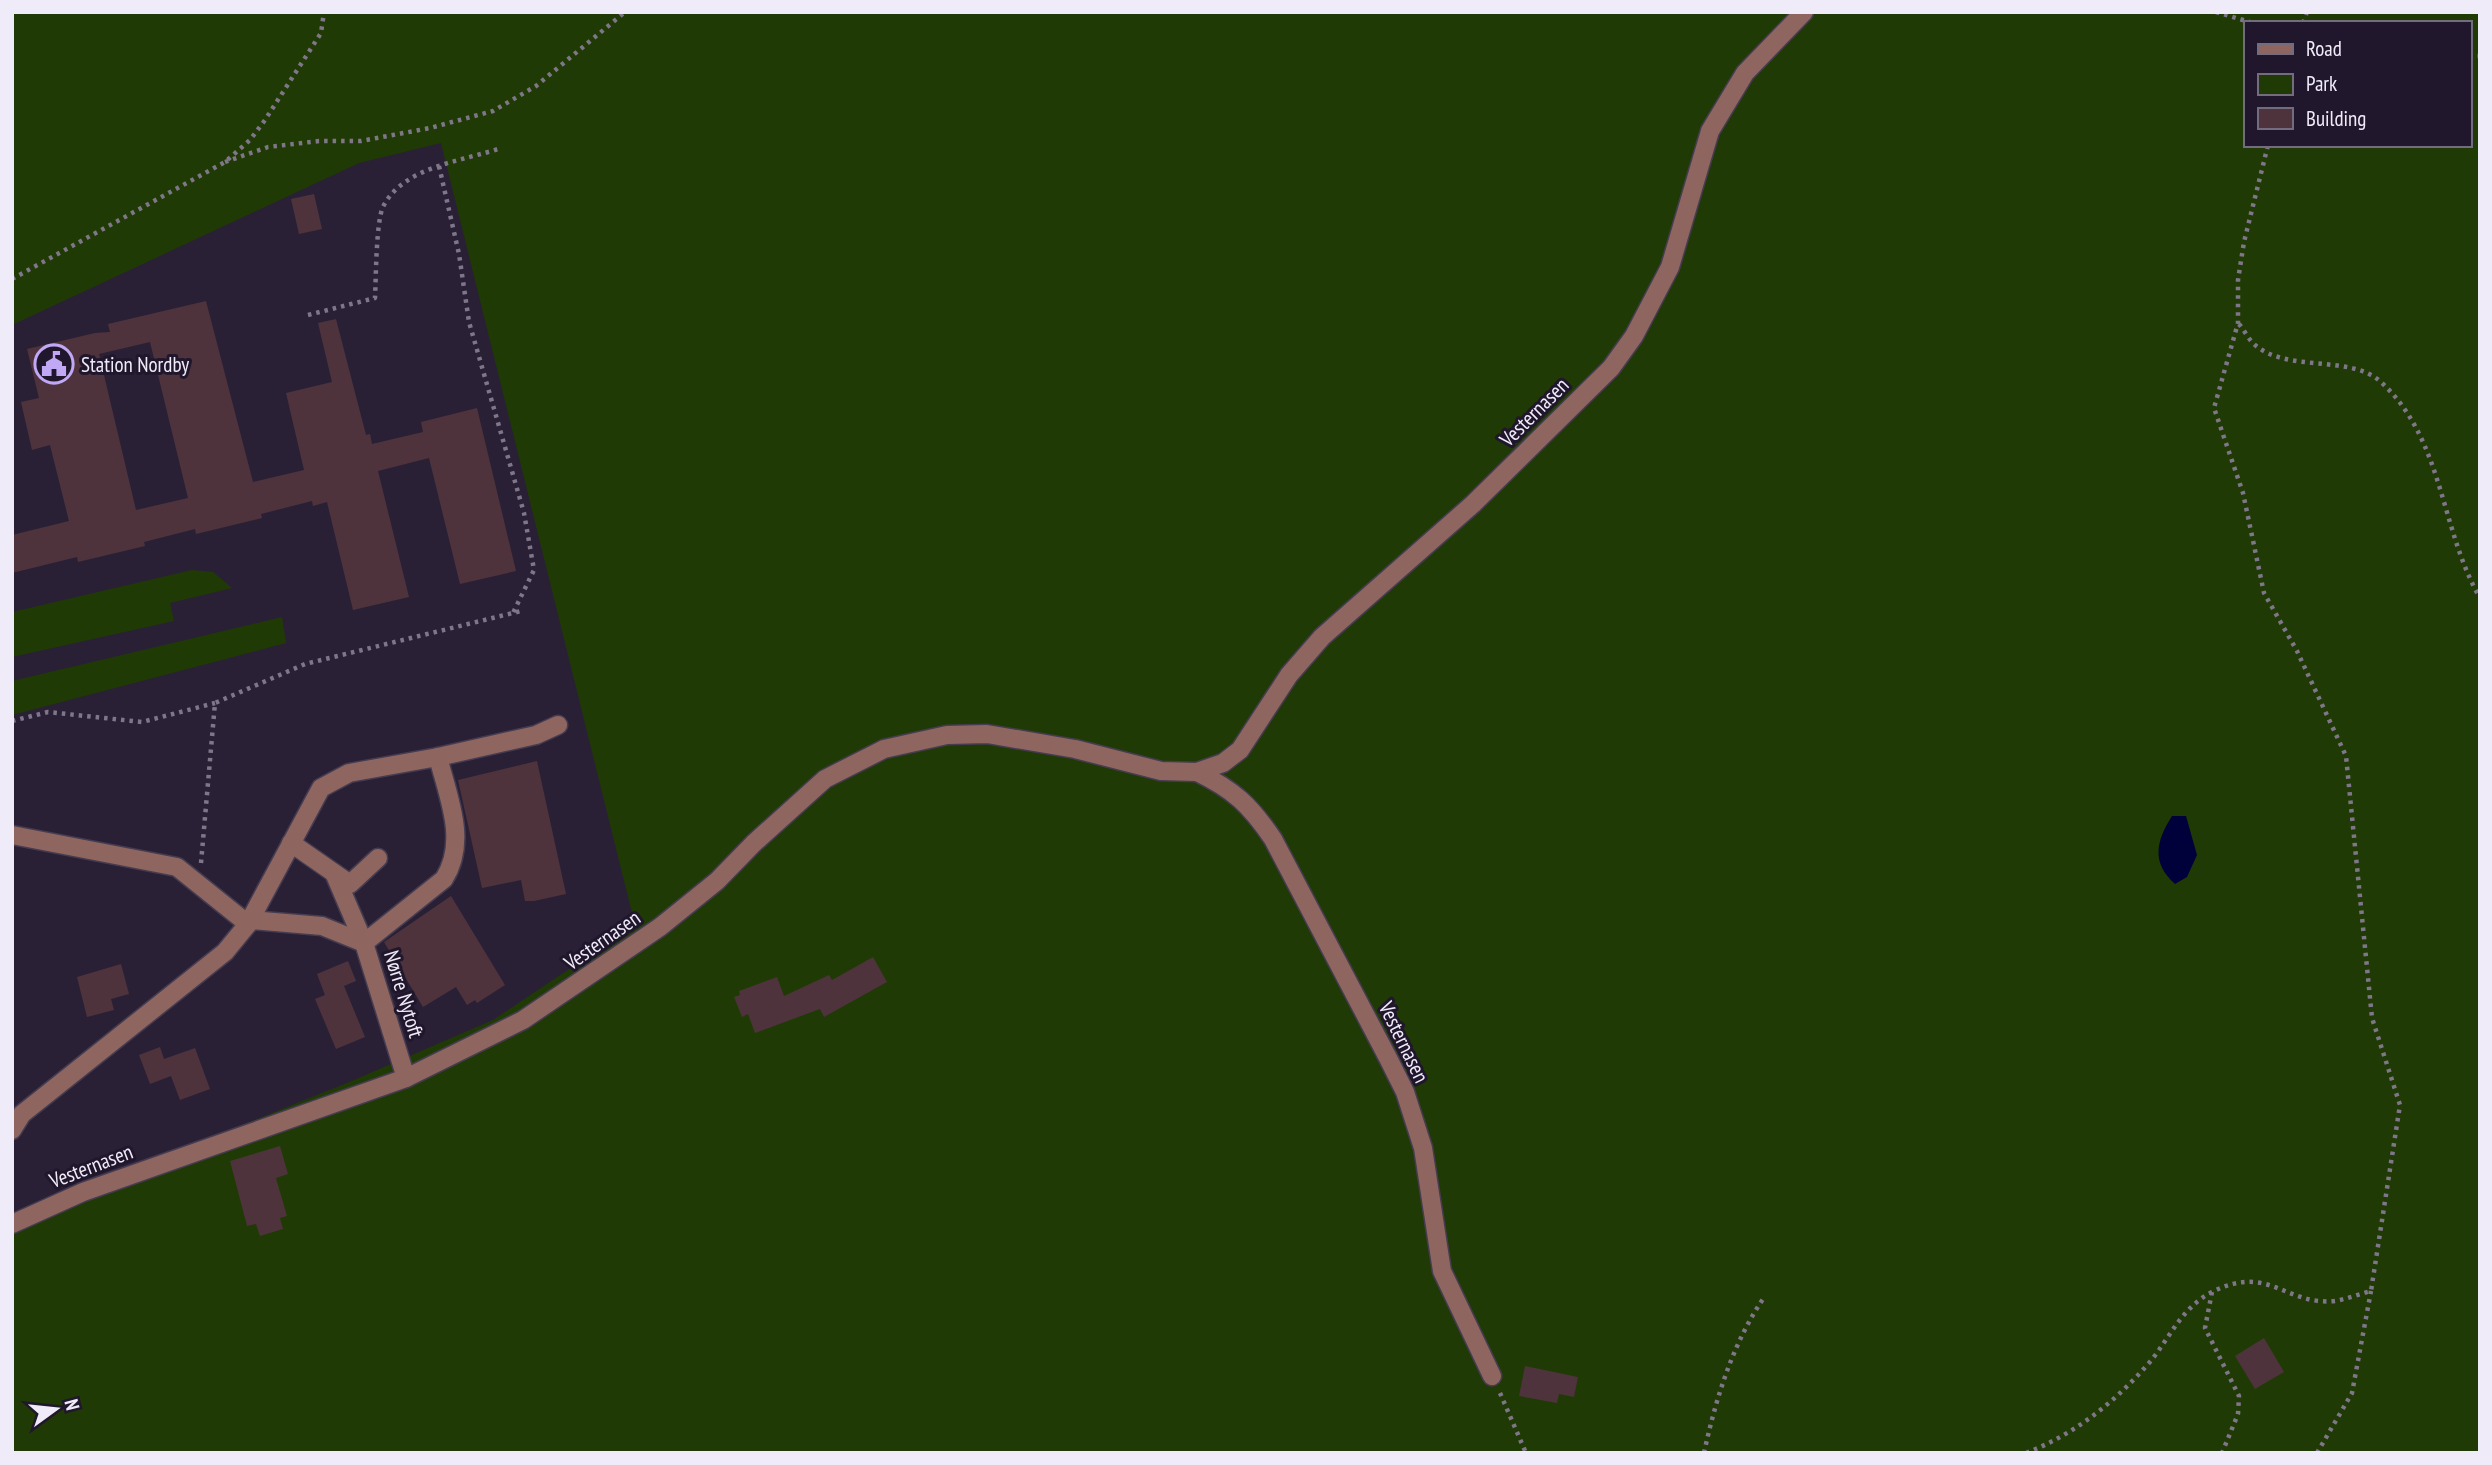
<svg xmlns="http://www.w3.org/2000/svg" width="2492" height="1465" viewBox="0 0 2492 1465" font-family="'PT Sans Narrow',sans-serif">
<rect width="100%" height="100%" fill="#2a2036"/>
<g fill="#203a05" fill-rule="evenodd">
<path d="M12 12H2480V1453H12V1217L347 1083 493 1020 635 925 441 143 359 163 12 325ZM2245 23H2469V145H2245Z"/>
<polygon points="192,570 213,572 232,588 170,603 174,621 12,657 12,612"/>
<polygon points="282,617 286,643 12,715 12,681"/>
</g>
<path fill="#00003a" d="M2172 816H2186L2197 855 2187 877 2175 884C2151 863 2156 841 2172 816Z"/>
<g fill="#4e333c" fill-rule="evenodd">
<polygon points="314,194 322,229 299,234 291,199"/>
<path d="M206 301 253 482 304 470 286 393 332 382 318 323 336 319 366 435 370 434 372 444 423 432 421 422 477 408 516 571 460 584 429 458 378 471 409 597 353 610 327 502 313 506 312 501 261 514 262 518 196 534 195 529 144 542 145 546 78 562 77 557 12 573V535L69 521 50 445 32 450 21 402 39 398 27 349 95 333 110 332 108 324ZM150 342 188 498 136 510 99 354Z"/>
<polygon points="537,761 566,894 534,901 525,901 521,880 482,888 458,780"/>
<polygon points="451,896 505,985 477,1003 475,1000 467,1005 456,987 423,1007 384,942"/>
<polygon points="873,957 887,982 824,1017 820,1009 755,1033 748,1014 742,1017 734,997 740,995 739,991 777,977 784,996 829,975 832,980"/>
<polygon points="348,961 356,981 344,986 365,1037 336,1049 315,999 325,995 317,974"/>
<polygon points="121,964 129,994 111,999 114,1010 87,1017 77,977"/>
<polygon points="160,1047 164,1059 195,1048 210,1089 180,1100 171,1076 150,1084 139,1055"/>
<polygon points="280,1146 288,1174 276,1178 287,1216 280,1218 283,1229 260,1236 256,1224 247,1226 230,1161"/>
<polygon points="2264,1338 2284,1372 2255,1389 2235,1356"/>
<polygon points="1525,1366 1578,1377 1574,1397 1559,1394 1557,1403 1519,1396"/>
</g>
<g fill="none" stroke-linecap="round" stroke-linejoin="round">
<g stroke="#463c51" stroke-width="21">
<g id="minor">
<path d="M1197 772C1234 790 1250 805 1273 839L1388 1058 1405 1092 1423 1148 1442 1271 1492 1376"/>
<polyline points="12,835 177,867 248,924"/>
<polyline points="291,843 350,884 378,858"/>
<polyline points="334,873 364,943"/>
<polyline points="250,920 322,926 364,943"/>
<path d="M406 1078 364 943 444 879C468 841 448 797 438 757L536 735 558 725"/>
<polyline points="12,1130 22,1114 225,952 248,924 321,788 349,773 438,757"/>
<polyline points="12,1224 83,1192 406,1078 523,1020 660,927 717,881 754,843 825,779 884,749 947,735 987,734 1075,749 1161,771 1197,772 1223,763 1240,750 1289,675 1322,637 1473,504 1611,368 1634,336 1670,267 1710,131 1745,73 1804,12"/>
</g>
</g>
<g stroke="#7f7789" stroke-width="4.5" stroke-dasharray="3.5 5" stroke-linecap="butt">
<polyline points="2216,12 2253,23"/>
<polyline points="2303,23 2307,12"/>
<polyline points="2469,56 2480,56"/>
<polyline points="225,162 268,147 319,141 361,141 430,128 493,111 536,86 625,12"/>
<polyline points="439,166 459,254 469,322 524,513 534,570 513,613"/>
<polyline points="12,279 225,162 250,140 265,120 321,33 324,12"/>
<path d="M308 315 375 298C376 278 376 222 383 207 403 166 464 161 501 148"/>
<path d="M2239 324C2244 330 2249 340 2255 345 2288 373 2350 354 2381 382 2444 440 2440 529 2480 598"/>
<polyline points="12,721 48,712 142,722 215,703"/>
<polyline points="201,863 215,703 305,664 521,611"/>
<polyline points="2212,1292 2205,1328 2239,1396 2238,1414 2222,1453"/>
<polyline points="1500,1393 1526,1453"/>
<path d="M1704 1453C1716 1398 1733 1342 1765 1296"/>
<path d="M2026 1453C2075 1434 2114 1403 2149 1363 2170 1338 2181 1308 2212 1292 2269 1263 2285 1306 2335 1301 2347 1299 2359 1294 2371 1291L2400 1105 2372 1018 2346 756 2297 651 2264 593 2243 493 2214 408 2238 323V280L2244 242 2268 145"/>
<polyline points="2317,1453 2352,1393 2371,1291"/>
</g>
<use href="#minor" stroke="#8e665f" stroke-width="18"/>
</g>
<defs>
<g id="civic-ring" transform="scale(2.0125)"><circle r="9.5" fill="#20172c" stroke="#c0a8f4" stroke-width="1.5"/><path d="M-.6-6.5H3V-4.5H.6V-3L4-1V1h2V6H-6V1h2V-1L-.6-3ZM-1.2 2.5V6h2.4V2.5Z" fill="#c0a8f4"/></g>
</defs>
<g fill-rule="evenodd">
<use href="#civic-ring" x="54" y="364"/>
</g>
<g text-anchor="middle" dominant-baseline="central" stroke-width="6" stroke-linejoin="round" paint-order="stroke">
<g font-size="21" fill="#f0ebf9" stroke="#20172c" text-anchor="start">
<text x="81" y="364">Station Nordby</text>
</g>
<g font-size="21" fill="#f0ebf9" stroke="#20172c">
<text transform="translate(1534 412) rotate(-45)">Vesternasen</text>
<text transform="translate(602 940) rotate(-35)">Vesternasen</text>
<text transform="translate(404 994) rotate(73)">Nørre Nytoft</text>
<text transform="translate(1404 1042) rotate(64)">Vesternasen</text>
<text transform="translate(91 1166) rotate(-21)">Vesternasen</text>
</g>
</g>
<rect width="2492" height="1465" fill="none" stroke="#f0ebf9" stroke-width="28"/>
<rect x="2244" y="21" width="228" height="126" fill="#20172c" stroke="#736c7e" stroke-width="2"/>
<rect x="2258" y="44" width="35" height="10" fill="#8e665f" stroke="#736c7e" stroke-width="2"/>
<text x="2306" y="56" font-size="21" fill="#f0ebf9">Road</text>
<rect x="2258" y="74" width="35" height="21" fill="#203a05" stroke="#736c7e" stroke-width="2"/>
<text x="2306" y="91" font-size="21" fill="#f0ebf9">Park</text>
<rect x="2258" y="108" width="35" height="21" fill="#4e333c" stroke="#736c7e" stroke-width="2"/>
<text x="2306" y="126" font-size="21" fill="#f0ebf9">Building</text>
<g transform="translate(56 1409) rotate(75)" stroke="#20172c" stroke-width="5" paint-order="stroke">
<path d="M0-5L12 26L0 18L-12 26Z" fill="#f0ebf9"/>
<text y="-10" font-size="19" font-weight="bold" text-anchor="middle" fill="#f0ebf9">N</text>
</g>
</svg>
